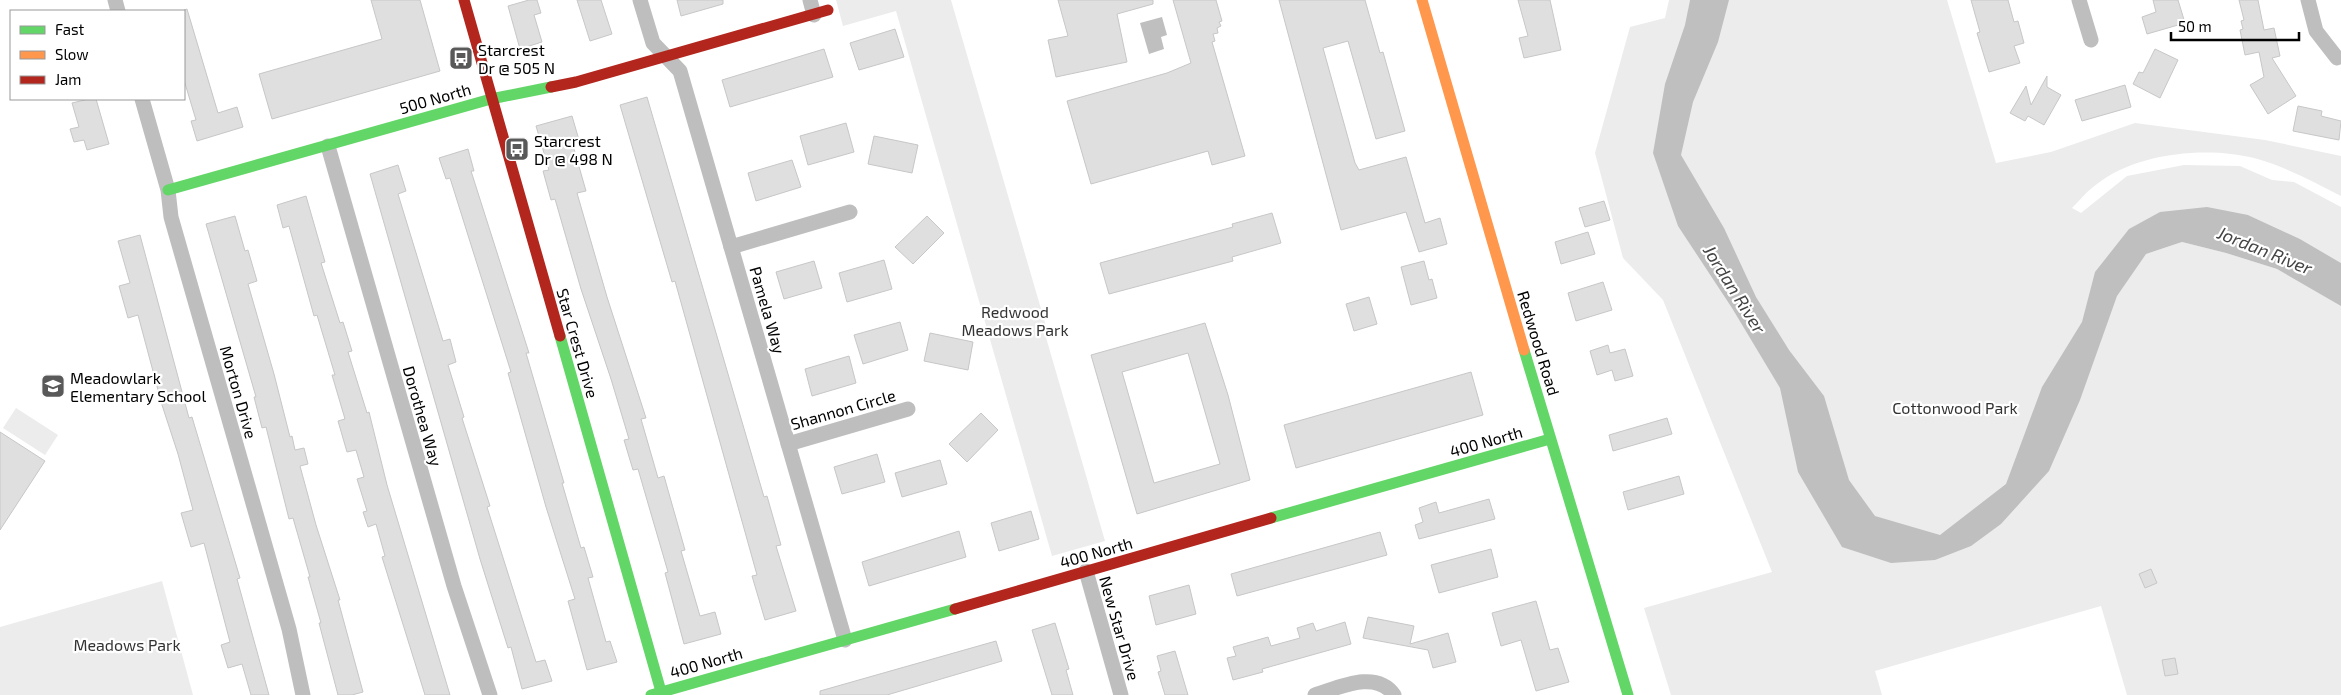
<svg xmlns="http://www.w3.org/2000/svg" width="2341" height="695" viewBox="0 0 2341 695" font-family="'Exo 2',sans-serif">
<rect width="100%" height="100%" fill="#fff"/>
<g fill="#ececec">
<polygon points="836,0 951,0 1046,326 1043,327 1105,541 1052,556 896,11 843,26"/>
<path d="M1669 0H1690L1688 10 1727 0H1947L1996 163 2051 152 2135 123 2265 140 2341 156V196C2314 182 2284 166 2254 158 2206 146 2136 153 2097 184 2088 190 2080 200 2072 208L2081 213 2127 176 2184 165 2240 166 2272 180 2294 182 2341 207V263L2300 239 2248 215 2146 254 2182 242 2226 253 2277 269 2341 303V695H2127L2101 606 1875 671 1882 695H1671L1644 608 1772 572 1663 300 1623 258 1595 153 1630 27 1665 18Z"/>
<polygon points="16,408 58,435 45,455 3,428"/>
<polygon points="162,581 193,695 0,695 0,627"/>
</g>
<g fill="#bfbfbf">
<polygon points="1690,0 1729,0 1718,42 1693,102 1681,155 1724,228 1756,297 1789,350 1824,396 1849,480 1875,516 1940,535 2006,484 2042,387 2082,322 2095,272 2129,229 2160,212 2207,207 2248,215 2300,239 2341,263 2341,306 2277,269 2226,253 2182,242 2146,254 2117,296 2080,400 2049,471 2001,524 1971,546 1935,560 1891,563 1842,547 1798,472 1780,388 1732,308 1678,226 1653,153 1665,84 1685,25"/>
<polygon points="1162,17 1167,35 1161,37 1164,49 1149,54 1140,23"/>
</g>
<g fill="#dfdfdf" stroke="#c7c7c7" fill-rule="evenodd">
<polygon points="371,0 420,0 440,71 272,119 259,74 382,39"/>
<polygon points="529,0 537,0 541,13 534,15 542,42 520,49 508,6"/>
<polygon points="577,0 601,0 612,34 590,41"/>
<polygon points="677,0 723,0 723,4 681,16"/>
<polygon points="1058,0 1153,0 1153,4 1117,14 1127,62 1056,77 1048,40 1068,36"/>
<polygon points="1173,0 1216,0 1222,21 1219,22 1221,26 1217,28 1218,33 1213,34 1215,41 1212,42 1245,156 1212,165 1208,151 1091,184 1067,101 1167,73 1191,63"/>
<polygon points="1279,0 1365,0 1380,53 1383,52 1405,131 1376,139 1348,41 1323,48 1355,163 1359,170 1406,157 1425,223 1440,218 1447,244 1419,252 1406,212 1341,230"/>
<polygon points="1518,0 1550,0 1561,50 1524,58 1519,38 1528,36"/>
<polygon points="1971,0 2008,0 2014,22 2018,21 2024,43 2014,46 2020,63 1989,72 1977,33 1980,32"/>
<polygon points="2153,0 2178,0 2185,23 2147,34 2142,17 2156,12"/>
<polygon points="2239,0 2258,0 2264,30 2274,28 2280,56 2272,58 2296,96 2268,114 2250,85 2264,77 2259,52 2245,55 2240,30 2243,29 2241,21 2244,20"/>
<polygon points="187,9 218,113 237,107 243,127 197,141 191,121 196,120 184,80 184,10"/>
<polygon points="895,29 904,57 859,70 850,43"/>
<polygon points="824,49 833,77 730,107 722,80"/>
<polygon points="2155,49 2178,60 2160,98 2133,84 2139,72 2143,73"/>
<polygon points="2047,76 2047,87 2061,95 2044,125 2028,116 2025,121 2010,113 2026,86 2031,105"/>
<polygon points="2125,85 2131,107 2082,121 2075,100"/>
<polygon points="647,97 764,497 767,496 781,545 776,546 796,611 765,620 752,576 757,575 675,281 672,282 620,105"/>
<polygon points="89,99 96,99 109,144 87,150 84,140 74,142 70,129 79,127 72,103"/>
<polygon points="2298,106 2322,111 2321,116 2341,121 2339,140 2293,131"/>
<polygon points="572,116 579,140 572,142 586,191 577,193 607,297 646,418 641,419 658,478 664,476 685,550 681,551 700,616 715,612 721,634 684,644 665,573 668,572 638,469 633,470 624,440 629,439 611,379 581,289 555,199 551,200 543,171 549,170 536,126"/>
<polygon points="846,123 854,152 808,165 800,136"/>
<polygon points="874,136 918,145 912,173 868,164"/>
<polygon points="468,149 474,171 471,171 529,353 526,353 564,483 562,483 581,548 584,547 593,577 588,578 606,642 610,641 617,662 587,670 568,601 575,599 546,507 508,373 511,372 450,178 446,179 439,158"/>
<polygon points="792,160 801,187 756,201 748,173"/>
<polygon points="398,165 406,191 398,194 443,341 450,339 456,362 448,365 464,417 462,418 490,506 487,507 536,662 545,660 552,681 522,689 511,647 508,648 480,559 370,174"/>
<polygon points="306,196 325,262 321,263 340,323 343,322 352,351 348,352 367,413 369,412 387,485 450,695 425,695 382,557 385,556 376,524 368,527 363,512 367,511 357,479 364,477 356,450 347,452 338,421 345,419 332,375 335,375 317,315 314,316 289,226 283,228 277,205"/>
<polygon points="1604,201 1610,220 1585,227 1579,208"/>
<polygon points="1272,213 1281,243 1232,257 1233,261 1109,294 1100,263 1233,227 1232,224"/>
<polygon points="235,216 245,251 248,250 257,281 248,284 274,374 290,437 292,436 295,450 304,448 308,464 300,466 316,525 340,600 338,600 363,692 352,695 338,695 319,623 321,623 308,577 310,577 293,518 289,519 266,427 262,428 254,397 256,397 206,224"/>
<polygon points="927,216 944,233 913,264 895,247"/>
<polygon points="1588,232 1595,254 1561,264 1555,242"/>
<polygon points="140,235 189,418 192,417 240,578 237,579 269,695 251,695 242,664 228,668 221,645 230,642 204,543 191,547 181,513 193,510 178,454 162,405 138,315 128,318 119,286 130,283 118,241"/>
<polygon points="884,260 892,289 847,302 839,273"/>
<polygon points="814,261 822,288 784,299 776,272"/>
<polygon points="1424,261 1429,280 1432,279 1437,298 1411,305 1401,267"/>
<polygon points="1603,282 1612,310 1576,321 1568,293"/>
<polygon points="1369,297 1377,324 1354,331 1346,304"/>
<polygon points="900,322 908,350 863,364 854,335"/>
<path d="M1205 323 1228 395 1250 480 1137 514 1091 355ZM1188 353 1220 464 1154 483 1122 372Z"/>
<polygon points="930,333 973,342 968,370 924,361"/>
<polygon points="1608,345 1610,353 1625,349 1633,376 1615,381 1612,370 1597,375 1590,351"/>
<polygon points="849,356 856,383 812,396 805,369"/>
<polygon points="1471,372 1483,415 1296,468 1284,425"/>
<polygon points="981,413 998,430 967,462 949,444"/>
<polygon points="1667,418 1672,434 1613,451 1609,435"/>
<polygon points="0,432 45,461 0,530"/>
<polygon points="877,454 885,482 842,494 834,467"/>
<polygon points="940,460 947,484 902,497 895,473"/>
<polygon points="1679,476 1684,494 1628,510 1623,492"/>
<polygon points="1489,499 1495,519 1419,539 1415,525 1423,522 1419,508 1436,502 1439,513"/>
<polygon points="1031,511 1039,539 999,551 991,523"/>
<polygon points="959,531 966,557 869,586 862,562"/>
<polygon points="1380,532 1387,555 1237,596 1231,574"/>
<polygon points="1491,549 1498,577 1439,593 1431,565"/>
<polygon points="2151,569 2157,583 2145,588 2139,574"/>
<polygon points="1189,585 1196,614 1156,625 1149,596"/>
<polygon points="1536,601 1550,650 1558,648 1569,682 1536,691 1521,640 1501,646 1492,613"/>
<polygon points="1368,617 1414,626 1410,644 1448,633 1456,662 1433,668 1428,650 1363,638"/>
<polygon points="1345,622 1351,644 1262,669 1263,672 1233,680 1227,658 1236,656 1233,647 1268,637 1271,646 1300,638 1297,628 1313,623 1316,631"/>
<polygon points="1055,623 1069,669 1066,670 1073,695 1052,695 1032,630"/>
<polygon points="996,641 1002,661 887,695 820,695 820,691"/>
<polygon points="1175,651 1188,695 1165,695 1158,672 1161,671 1157,656"/>
<polygon points="2175,658 2178,674 2165,676 2162,660"/>
</g>
<g fill="none" stroke-linecap="round" stroke-linejoin="round">
<g stroke="#bebebe" stroke-width="15">
<polyline points="115,0 118,11"/>
<polyline points="640,0 653,43 680,71 845,640"/>
<polyline points="810,0 814,15"/>
<polyline points="2079,0 2091,40"/>
<polyline points="2308,0 2316,31 2337,58"/>
<polyline points="142,99 168,190 171,217 289,629 303,695"/>
<polyline points="328,146 454,586 490,695"/>
<polyline points="731,247 850,212"/>
<polyline points="788,444 908,409"/>
<polyline points="1086,571 1121,695"/>
<path d="M1315 695C1338 688 1376 669 1394 695"/>
</g>
<g stroke="#63d668" stroke-width="11">
<polyline points="168,190 491,99 551,87"/>
<polyline points="560,336 662,695"/>
<polyline points="1524,350 1628,695"/>
<polyline points="1271,518 1550,439"/>
<polyline points="651,695 955,609"/>
</g>
<polyline stroke="#ff974d" stroke-width="11" points="1422,0 1524,350"/>
<g stroke="#b3261e" stroke-width="11">
<polyline points="464,0 560,336"/>
<polyline points="551,87 576,82 828,10"/>
<polyline points="955,609 1271,518"/>
</g>
</g>
<defs>
<g id="bus-square" transform="scale(1.25)"><rect x="-9" y="-9" width="18" height="18" rx="4" fill="#595959" stroke="#fff"/><path d="M-5-6H5V4H4V6H2V4H-2V6H-4V4H-5ZM-3.5-4V0h7V-4ZM-3.5 1.2v1.5H-2V1.2ZM2 1.2v1.5H3.5V1.2Z" fill="#fff"/></g>
<g id="school-square" transform="scale(1.25)"><rect x="-9" y="-9" width="18" height="18" rx="4" fill="#595959" stroke="#fff"/><path d="M0-5L7-2L0 1L-7-2ZM-4 1L0 2.5L4 1V4Q0 6-4 4Z" fill="#fff"/></g>
</defs>
<g fill-rule="evenodd">
<use href="#bus-square" x="461" y="58"/>
<use href="#bus-square" x="517" y="149"/>
<use href="#school-square" x="53" y="386"/>
</g>
<g text-anchor="middle" dominant-baseline="central" stroke-width="4.5" stroke-linejoin="round" paint-order="stroke">
<g font-size="16" fill="#000" stroke="#fff" text-anchor="start">
<text x="478" y="49">Starcrest<tspan x="478" dy="18">Dr @ 505 N</tspan></text>
<text x="534" y="140">Starcrest<tspan x="534" dy="18">Dr @ 498 N</tspan></text>
<text x="70" y="377">Meadowlark<tspan x="70" dy="18">Elementary School</tspan></text>
</g>
<g font-size="16" fill="#000" stroke="#fff">
<text transform="translate(435 98) rotate(-16)">500 North</text>
<text transform="translate(768 310) rotate(74)">Pamela Way</text>
<text transform="translate(578 343) rotate(74)">Star Crest Drive</text>
<text transform="translate(1539 343) rotate(73)">Redwood Road</text>
<text transform="translate(239 392) rotate(74)">Morton Drive</text>
<text transform="translate(843 409) rotate(-16)">Shannon Circle</text>
<text transform="translate(423 416) rotate(74)">Dorothea Way</text>
<text transform="translate(1486 441) rotate(-16)">400 North</text>
<text transform="translate(1096 552) rotate(-16)">400 North</text>
<text transform="translate(1120 628) rotate(74)">New Star Drive</text>
<text transform="translate(706 662) rotate(-16)">400 North</text>
</g>
<g font-size="16" fill="#333" stroke="#fff">
<text x="1015" y="311">Redwood<tspan x="1015" dy="18">Meadows Park</tspan></text>
<text x="1955" y="407">Cottonwood Park</text>
<text x="127" y="644">Meadows Park</text>
</g>
<g font-size="18" font-style="italic" fill="#444" stroke="#fff">
<text transform="translate(2265 250) rotate(22)">Jordan River</text>
<text transform="translate(1735 289) rotate(58)">Jordan River</text>
</g>
</g>
<rect x="10" y="10" width="175" height="90" fill="#ffffff" stroke="#999999"/>
<rect x="20" y="26" width="25" height="8" fill="#63d668" stroke="#999999"/>
<text x="55" y="35" font-size="15" fill="#000000">Fast</text>
<rect x="20" y="51" width="25" height="8" fill="#ff974d" stroke="#999999"/>
<text x="55" y="60" font-size="15" fill="#000000">Slow</text>
<rect x="20" y="76" width="25" height="8" fill="#b3261e" stroke="#999999"/>
<text x="55" y="85" font-size="15" fill="#000000">Jam</text>
<path d="M2171 32v8h128v-8" fill="none" stroke="#000000" stroke-width="2.5"/>
<text x="2178" y="32" font-size="15" fill="#000000" stroke="#ffffff" stroke-width="4" paint-order="stroke">50 m</text>
</svg>
